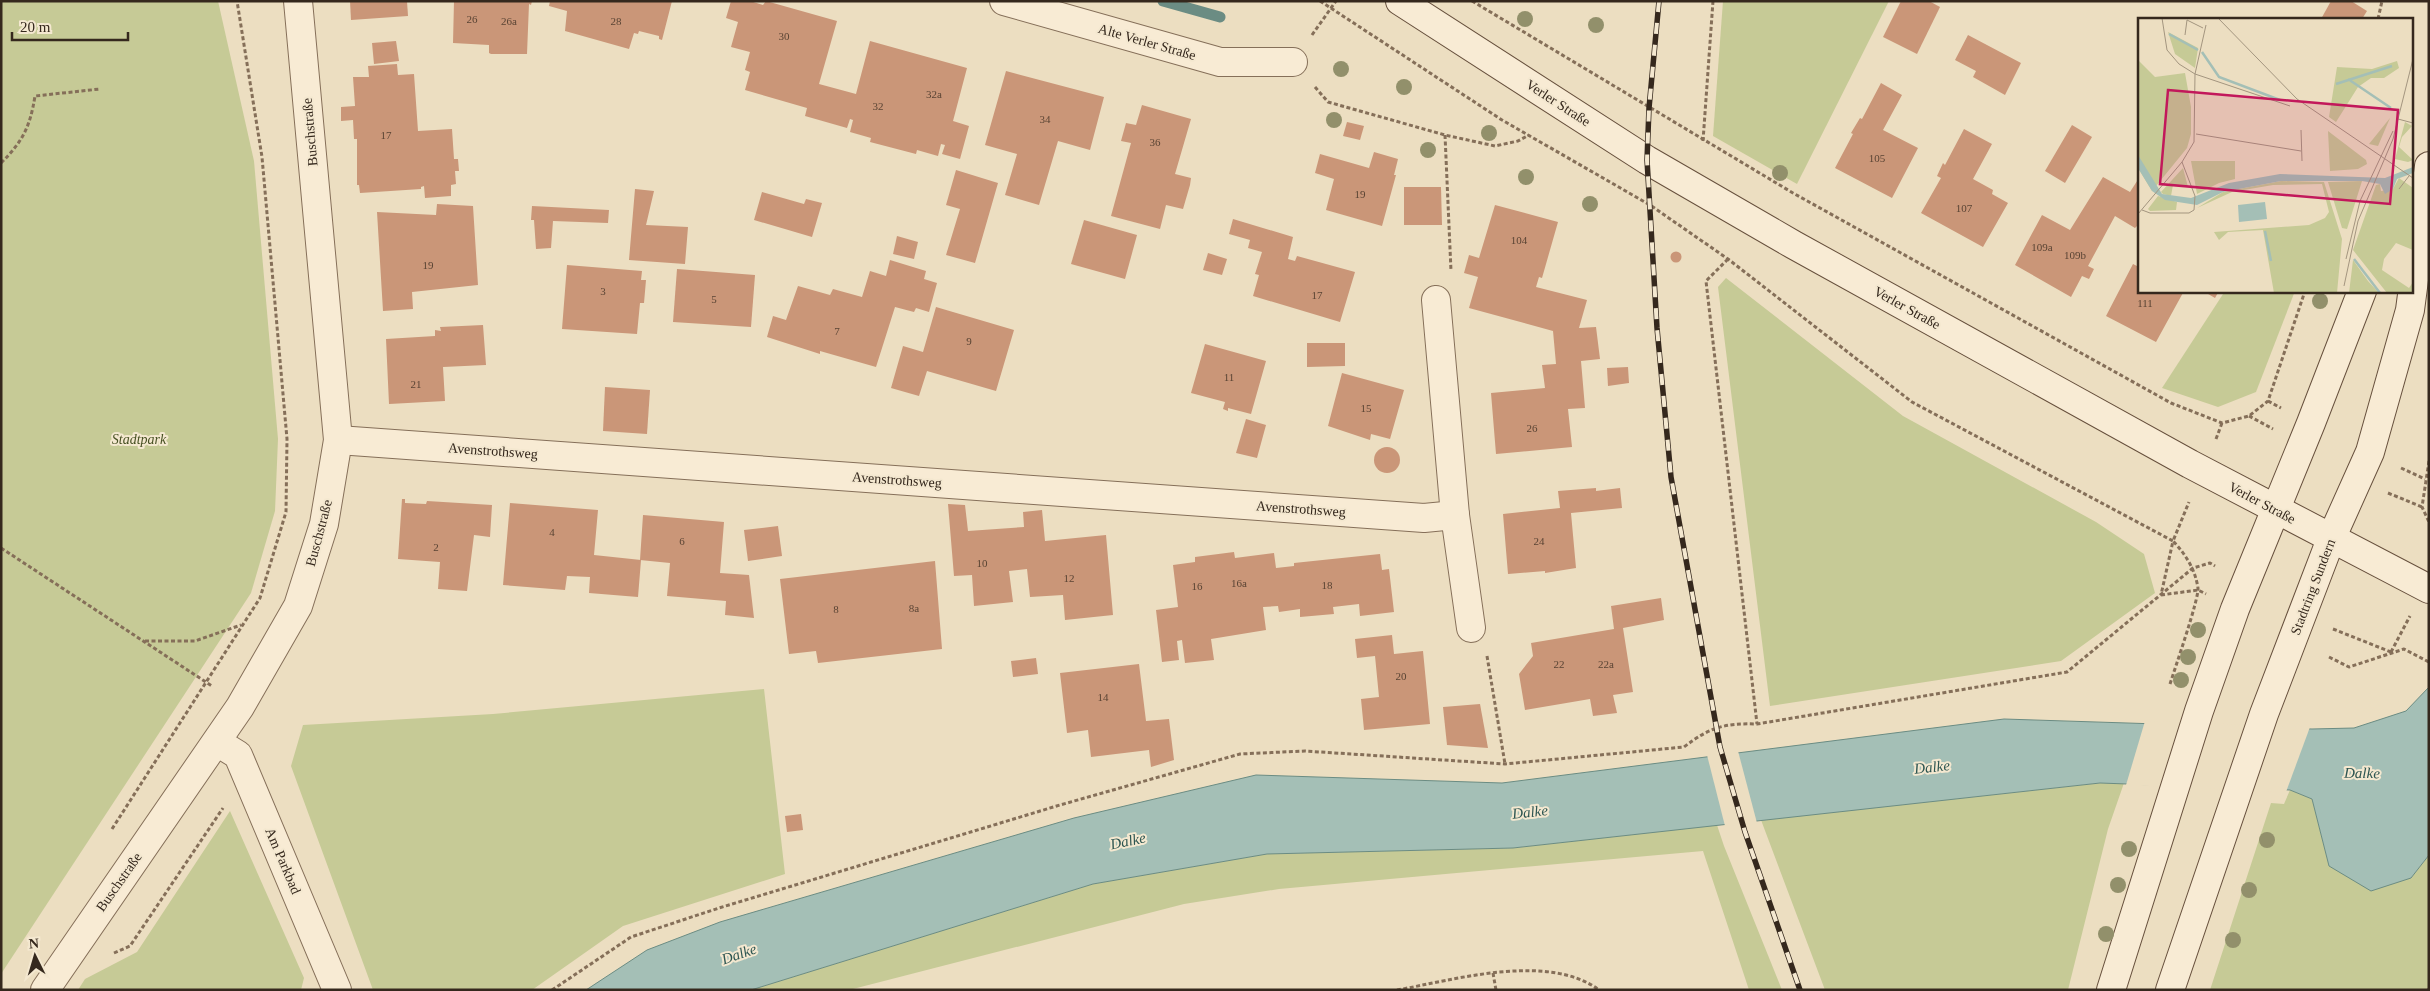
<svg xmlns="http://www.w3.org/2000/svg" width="2430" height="991" viewBox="0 0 2430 991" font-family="Georgia,serif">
<rect width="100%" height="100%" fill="#ecdec1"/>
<g fill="#c6ca96">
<polygon points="1,1 218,1 254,161 278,439 275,511 251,593 1,974"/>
<polygon points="1723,1 1889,1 1797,184 1713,136"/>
<polygon points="1726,278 1903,416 2096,522 2144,554 2155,593 2061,661 1770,706 1718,287"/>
<polygon points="2225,291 2295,291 2256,392 2218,407 2162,388"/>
<polygon points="764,689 785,874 623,926 532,990 373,990 291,766 303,725 493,714"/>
<polygon points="2100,783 2124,783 2108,829 2068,990 1825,990 1761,820"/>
<polygon points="2290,790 2312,799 2329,866 2411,878 2429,855 2429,990 2210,990 2271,803 2284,804"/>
<polygon points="230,811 304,978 301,990 78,990 85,979 137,952"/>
<polygon points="1717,825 1724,846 1782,990 1749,990 1703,851 1279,889 1184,904 849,990 751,990 1093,884 1267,854 1513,848"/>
</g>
<polygon fill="#a4bfb6" stroke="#6b8c83" points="2429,687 2429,855 2411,878 2371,891 2329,866 2312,799 2290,790 2100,783 1513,848 1267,854 1093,884 751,990 586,990 647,950 720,922 1074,818 1256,775 1502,783 2004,719 2312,729 2354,728 2406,711"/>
<g fill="#ecdec1">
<polygon points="2145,721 2310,727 2286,792 2126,785"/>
<polygon points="1738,751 1757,823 1725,826 1707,755"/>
</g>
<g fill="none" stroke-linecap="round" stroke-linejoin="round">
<polyline stroke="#6b8c83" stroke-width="11" points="1163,1 1220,17"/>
</g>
<g fill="#ca9678">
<polygon points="350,1 407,1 408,16 351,20"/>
<polygon points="454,1 532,1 531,5 529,4 527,54 491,54 489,53 489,45 453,43"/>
<polygon points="550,1 672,1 662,40 659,39 659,36 639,31 638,34 634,33 629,49 565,31 567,11 549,6"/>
<polygon points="731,1 750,1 763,5 766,1 837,21 819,84 856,94 870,41 967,68 953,121 969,126 960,159 942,154 945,145 941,144 938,156 917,150 916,154 870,142 871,138 850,132 853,120 850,119 847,128 805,116 807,108 745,90 750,72 745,70 750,52 731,47 738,22 726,18"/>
<polygon points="1901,1 1929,1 1940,7 1917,54 1883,37"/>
<polygon points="2331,1 2351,1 2367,11 2362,19 2321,19"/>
<polygon points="1968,35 2021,63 2005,95 1973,77 1976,71 1955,60"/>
<polygon points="396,41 399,61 374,64 372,43"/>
<polygon points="397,64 398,75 414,74 418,131 452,129 454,159 458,159 459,171 455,171 456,184 451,185 451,196 425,198 424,186 421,187 421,189 360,193 359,185 357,185 357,139 354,139 353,120 341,121 341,107 355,106 353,77 369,77 368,66"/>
<polygon points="1006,71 1104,97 1090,150 1058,141 1039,205 1005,195 1017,154 985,145"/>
<polygon points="1881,83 1902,95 1883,130 1918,148 1892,198 1835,168 1853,134 1851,133 1860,118 1862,119"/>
<polygon points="1142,105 1191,119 1175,174 1191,178 1190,185 1183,209 1166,205 1160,229 1111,216 1131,143 1121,141 1126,123 1136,125"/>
<polygon points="1347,122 1364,126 1360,140 1343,136"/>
<polygon points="2072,125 2092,137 2065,183 2045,171"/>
<polygon points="1964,129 1992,144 1973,179 1993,190 1992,194 2008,203 1983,247 1921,213 1941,178 1937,176 1943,163 1945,165"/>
<polygon points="1374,152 1398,159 1394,175 1396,175 1382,226 1326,210 1334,179 1315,173 1320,154 1369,168"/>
<polygon points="956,170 998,183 975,263 946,255 960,209 946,205"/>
<polygon points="2103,177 2130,192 2139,178 2139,224 2135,228 2115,216 2088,266 2094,269 2089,279 2082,276 2071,297 2015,265 2042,215 2070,230"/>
<polygon points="1404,187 1441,187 1442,225 1404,225"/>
<polygon points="635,189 654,191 646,225 688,227 685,264 629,260"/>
<polygon points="762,192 804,204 806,199 822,203 812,237 754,220"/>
<polygon points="437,204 473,206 478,285 412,292 413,309 383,311 377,212 436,215"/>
<polygon points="1495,205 1558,222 1542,278 1539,277 1536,287 1587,300 1579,328 1596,327 1600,359 1581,361 1585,408 1568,409 1572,447 1496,454 1491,393 1545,388 1542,365 1556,364 1553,331 1469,308 1478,277 1464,273 1469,255 1479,258"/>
<polygon points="532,206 609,210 608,223 553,221 551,248 536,249 534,220 531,220"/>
<polygon points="1233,219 1293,237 1288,259 1295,261 1297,256 1355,272 1340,322 1253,296 1259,275 1255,274 1262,252 1248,248 1250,240 1229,234"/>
<polygon points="1084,220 1137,235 1125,279 1071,264"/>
<polygon points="897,236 918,242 914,259 893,254"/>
<circle cx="1676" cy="257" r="5.5"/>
<polygon points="1208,253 1227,259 1222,275 1203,270"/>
<polygon points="890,260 926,271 924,279 937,283 929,312 916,308 914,312 895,307 876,367 820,351 820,354 767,337 773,316 786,320 798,286 830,295 833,289 862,297 870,271 886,276"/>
<polygon points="2133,264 2139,267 2139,291 2184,291 2156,342 2106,316"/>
<polygon points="567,265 642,271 641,280 646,280 644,303 640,303 637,334 562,329"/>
<polygon points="677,269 755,275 751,327 673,322"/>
<polygon points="2203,291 2219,291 2215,298"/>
<polygon points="936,307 1014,330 996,391 927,371 919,396 891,388 903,346 923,352"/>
<polygon points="483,325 486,365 443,367 445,401 389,404 386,339 435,336 435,330 441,331 440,327"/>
<polygon points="1307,343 1345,343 1345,366 1307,367"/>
<polygon points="1205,344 1266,361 1251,414 1228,408 1228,411 1223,409 1225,402 1191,393"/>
<polygon points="1628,367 1629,383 1608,386 1607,368"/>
<polygon points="1342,373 1404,390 1390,439 1371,434 1370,440 1328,426"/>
<polygon points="605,387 650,390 647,434 603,431"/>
<polygon points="1246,419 1266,425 1257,458 1236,453"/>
<circle cx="1387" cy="460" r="13"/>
<polygon points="1596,488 1596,491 1620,488 1622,508 1571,513 1576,568 1545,573 1545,571 1508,574 1503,514 1560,508 1558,491"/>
<polygon points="402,499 405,499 405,503 426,504 427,501 492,505 490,537 474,535 467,591 438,589 440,562 398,559"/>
<polygon points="510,503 598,510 594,555 641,560 638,597 589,593 590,577 567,576 565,590 503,585"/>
<polygon points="948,504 965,505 968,531 1024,527 1023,512 1042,510 1045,541 1106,535 1113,615 1065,620 1063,595 1030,597 1027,569 1009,571 1013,602 974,606 972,575 954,576"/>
<polygon points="643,515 724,522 720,573 749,575 754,618 725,615 726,601 667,596 670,563 640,560"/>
<polygon points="778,526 782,556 748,561 744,530"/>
<polygon points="1234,552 1235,558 1274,553 1276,568 1294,566 1294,563 1380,554 1382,570 1389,569 1394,612 1360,616 1359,604 1333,607 1334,614 1300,617 1300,609 1279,612 1278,606 1263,607 1266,630 1211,639 1214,660 1185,663 1182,640 1177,641 1179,660 1162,662 1156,610 1178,607 1173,565 1195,562 1195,557"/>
<polygon points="935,561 942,649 818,663 816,651 789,654 780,579"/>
<polygon points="1661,598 1664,620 1623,628 1633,692 1613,695 1617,713 1593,716 1590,699 1525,710 1519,674 1533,656 1531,643 1614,629 1611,606"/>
<polygon points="1392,635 1394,654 1423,651 1430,724 1364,730 1361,699 1379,697 1375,656 1357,658 1355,639"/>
<polygon points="1036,658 1038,674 1013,677 1011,661"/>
<polygon points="1139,664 1146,721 1169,719 1174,760 1151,767 1149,750 1091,757 1088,730 1067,733 1060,673"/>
<polygon points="1480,704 1488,748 1447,745 1443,707"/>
<polygon points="801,814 803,830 787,832 785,816"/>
</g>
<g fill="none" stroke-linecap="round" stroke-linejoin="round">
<g stroke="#856f59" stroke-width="30">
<g id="street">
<polyline points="1004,1 1220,62 1293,62"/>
<polyline points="1436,300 1455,515 1471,628"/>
<polyline points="338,440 1424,518 1455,515"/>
<polyline points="217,742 238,755 337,990"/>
<polyline points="45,990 240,707 298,606 324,524 338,440 298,1"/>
</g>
</g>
<g stroke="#67503d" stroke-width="30">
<g id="secondary">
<polyline points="1400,1 1647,160 1794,245 2190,464 2429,589"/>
<polyline points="2111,990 2199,711 2235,609 2311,423 2362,291"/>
<polyline points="2170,990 2264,714 2331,539 2370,452 2410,310 2429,166"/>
</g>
</g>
<g stroke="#856f59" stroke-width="3" stroke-dasharray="4 2.5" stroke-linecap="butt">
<polyline points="1320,1 1502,120 1650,205 1728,259 1912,402 2173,541 2161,595"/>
<polyline points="1472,1 1793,193 2171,403 2222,423 2249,416 2268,401 2305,291"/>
<polyline points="2378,19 2382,1"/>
<polyline points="1312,35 1336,1"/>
<polyline points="1315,87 1328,102 1445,135 1495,146 1518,141 1529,135"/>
<polyline points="1445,135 1451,271"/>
<polyline points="1703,141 1713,1"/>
<path d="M1 163C23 141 30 127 35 96L100 89"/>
<polyline points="1728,259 1706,281 1757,724"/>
<polyline points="2268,401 2281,408"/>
<polyline points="2249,416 2273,429"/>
<polyline points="2216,439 2222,423"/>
<polyline points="2429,461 2422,507 2429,522"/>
<polyline points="2401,468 2425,479"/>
<polyline points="2388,493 2422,507"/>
<polyline points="1,548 212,686"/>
<polyline points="2161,595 2198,590 2206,594"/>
<polyline points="2333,629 2391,652"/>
<polyline points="145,641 195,641 241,625"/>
<polyline points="2391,652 2410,616"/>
<polyline points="1487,656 1505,764"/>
<polyline points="2329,657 2349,667 2404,649 2429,662"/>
<path d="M2170 684C2175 668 2199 599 2198 588 2195 569 2186 555 2173 541L2189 502"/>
<polyline points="112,829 260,598 286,512 287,439 262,157 237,1"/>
<polyline points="114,953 130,946 223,808"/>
<polyline points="1493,973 1496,990"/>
<path d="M552 990 631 937 719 908 1060 805 1240 754 1305 751 1505 764 1684 747C1710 727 1725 723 1757 724L2067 672 2193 568 2210 563 2215 566"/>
<path d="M1397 990C1454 980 1548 952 1599 990"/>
<polyline points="2428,990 2429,989"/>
</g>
<use href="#street" stroke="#f8ebd4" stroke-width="28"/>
<use href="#secondary" stroke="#f8ebd4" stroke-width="28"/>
<g stroke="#35281d" stroke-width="5.5">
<polyline id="rail" points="1659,1 1649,108 1647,160 1657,328 1671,477 1720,747 1745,832 1800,990"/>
</g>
<use href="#rail" stroke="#f4e8d0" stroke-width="4" stroke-dasharray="11" stroke-linecap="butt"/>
</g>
<g fill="#92906b">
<circle cx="1525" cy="19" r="8"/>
<circle cx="1596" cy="25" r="8"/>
<circle cx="1341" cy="69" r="8"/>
<circle cx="1404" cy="87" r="8"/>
<circle cx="1334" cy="120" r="8"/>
<circle cx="1489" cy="133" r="8"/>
<circle cx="1428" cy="150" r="8"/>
<circle cx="1780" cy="173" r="8"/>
<circle cx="1526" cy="177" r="8"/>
<circle cx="1590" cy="204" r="8"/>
<circle cx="2320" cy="301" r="8"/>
<circle cx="2198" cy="630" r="8"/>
<circle cx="2188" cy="657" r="8"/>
<circle cx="2181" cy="680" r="8"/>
<circle cx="2267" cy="840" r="8"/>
<circle cx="2129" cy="849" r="8"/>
<circle cx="2118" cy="885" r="8"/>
<circle cx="2249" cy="890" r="8"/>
<circle cx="2106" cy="934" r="8"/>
<circle cx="2233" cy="940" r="8"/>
</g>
<g text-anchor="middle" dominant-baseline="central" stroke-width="4" stroke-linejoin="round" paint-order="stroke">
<g font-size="11" fill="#5a4434">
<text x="472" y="19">26</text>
<text x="509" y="21">26a</text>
<text x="616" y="21">28</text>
<text x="784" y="36">30</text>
<text x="934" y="94">32a</text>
<text x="878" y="106">32</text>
<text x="1045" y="119">34</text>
<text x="386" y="135">17</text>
<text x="1155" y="142">36</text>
<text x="1877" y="158">105</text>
<text x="1360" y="194">19</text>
<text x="1964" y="208">107</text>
<text x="1519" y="240">104</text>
<text x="2042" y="247">109a</text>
<text x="2075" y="255">109b</text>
<text x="428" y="265">19</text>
<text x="603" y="291">3</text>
<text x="1317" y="295">17</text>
<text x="714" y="299">5</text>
<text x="2145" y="303">111</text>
<text x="837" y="331">7</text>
<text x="969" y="341">9</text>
<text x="1229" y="377">11</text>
<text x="416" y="384">21</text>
<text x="1366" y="408">15</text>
<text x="1532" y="428">26</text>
<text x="552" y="532">4</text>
<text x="682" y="541">6</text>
<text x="1539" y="541">24</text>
<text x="436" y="547">2</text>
<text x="982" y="563">10</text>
<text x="1069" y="578">12</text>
<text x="1239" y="583">16a</text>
<text x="1327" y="585">18</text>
<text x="1197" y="586">16</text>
<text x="914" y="608">8a</text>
<text x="836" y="609">8</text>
<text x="1559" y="664">22</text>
<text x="1606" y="664">22a</text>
<text x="1401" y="676">20</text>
<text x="1103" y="697">14</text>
</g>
<g font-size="14" fill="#35281d" stroke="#f4e8d0">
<text transform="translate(1147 42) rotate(16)">Alte Verler Straße</text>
<text transform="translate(1558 103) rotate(33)">Verler Straße</text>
<text transform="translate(310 132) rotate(-95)">Buschstraße</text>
<text transform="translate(1907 308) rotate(29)">Verler Straße</text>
<text transform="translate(493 451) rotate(4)">Avenstrothsweg</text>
<text transform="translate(897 480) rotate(4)">Avenstrothsweg</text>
<text transform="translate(2262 503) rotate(28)">Verler Straße</text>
<text transform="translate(1301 509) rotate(4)">Avenstrothsweg</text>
<text transform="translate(319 533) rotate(-75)">Buschstraße</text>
<text transform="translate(2313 587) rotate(-69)">Stadtring Sundern</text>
<text transform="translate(283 861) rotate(67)">Am Parkbad</text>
<text transform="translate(119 882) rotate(-55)">Buschstraße</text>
</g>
<g font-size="14" font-style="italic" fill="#485124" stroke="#f4e8d0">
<text x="139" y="439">Stadtpark</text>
</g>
<g font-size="15" font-style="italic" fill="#2d5551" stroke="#f4e8d0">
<text transform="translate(1932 767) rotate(-6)">Dalke</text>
<text transform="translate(2362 773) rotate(1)">Dalke</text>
<text transform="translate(1530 812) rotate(-6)">Dalke</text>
<text transform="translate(1128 841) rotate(-12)">Dalke</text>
<text transform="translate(739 954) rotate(-19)">Dalke</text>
</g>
</g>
<g transform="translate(2138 18)">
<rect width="275" height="275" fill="#ecdec1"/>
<path d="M30 14 60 30 57 50 37 36ZM0 42 17 59 47 55 53 89V116L49 130 14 173 0 150ZM259 43 261 50 246 60H233L220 69 198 104 191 99 199 49 234 51ZM252 100 240 128 231 126ZM267 104 274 108 264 119 261 129 275 142 270 144 257 141ZM190 113 228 142 229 146 220 151 192 153ZM53 143H97V161L81 165 59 176ZM45 150 50 169 35 167 33 178 25 176 23 174ZM261 160 275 170V232L258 225 246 241 244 252 271 270 275 264V275H249L215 232 238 167 242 166 243 173 255 171ZM143 163 186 164 204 221 199 275H136L125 212 90 214 81 222 76 214 171 207 187 200 191 194 184 166 135 167 94 174 59 190 85 174ZM224 163 209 211 204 210 190 164ZM20 178 39 184 38 192 12 193 10 191ZM215 242 230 263 241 275H211Z" fill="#c6ca96"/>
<path d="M0 137 24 176 53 180 91 165 142 156 247 160 275 149V155L259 161 255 171 247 176 242 166 224 163H143L85 174 59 187 27 182 14 173 0 150ZM127 184 129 201 101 204 100 187Z" fill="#a4bfb6"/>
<path fill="none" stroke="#a4bfb6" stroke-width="2.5" d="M31 16 60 32M64 34 81 59 142 82M210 61 253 90M198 66 254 48M127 213 133 243M216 241 242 275"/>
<path fill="none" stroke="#a3957f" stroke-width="1" d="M24 0 29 32 41 46 57 56 152 88M80 0 159 81 275 160M47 17 49 2 65 10M260 101 275 105M163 112 164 143M58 116 163 133M261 171 271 158M4 192 12 195H51L56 192 57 178 44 144M0 196 44 144 56 124 57 56 68 7M208 241 222 183 255 113M206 268 220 203 255 121 275 41"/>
<path fill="#c2185b" fill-opacity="0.15" stroke="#c2185b" stroke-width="2.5" d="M30 72 260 92 252 186 22 166Z"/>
<rect width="275" height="275" fill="none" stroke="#35281d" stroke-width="2.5"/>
</g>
<rect width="2430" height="991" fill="none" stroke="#35281d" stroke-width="5"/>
<g transform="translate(35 956) rotate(355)" stroke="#f4e8d0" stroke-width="4" paint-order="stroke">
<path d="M0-4L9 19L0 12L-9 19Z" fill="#35281d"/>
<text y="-8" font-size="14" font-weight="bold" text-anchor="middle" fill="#35281d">N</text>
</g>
<path d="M12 32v8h116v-8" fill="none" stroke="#35281d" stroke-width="2.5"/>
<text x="20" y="32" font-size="15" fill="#35281d" stroke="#f4e8d0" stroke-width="4" paint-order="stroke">20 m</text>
</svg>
